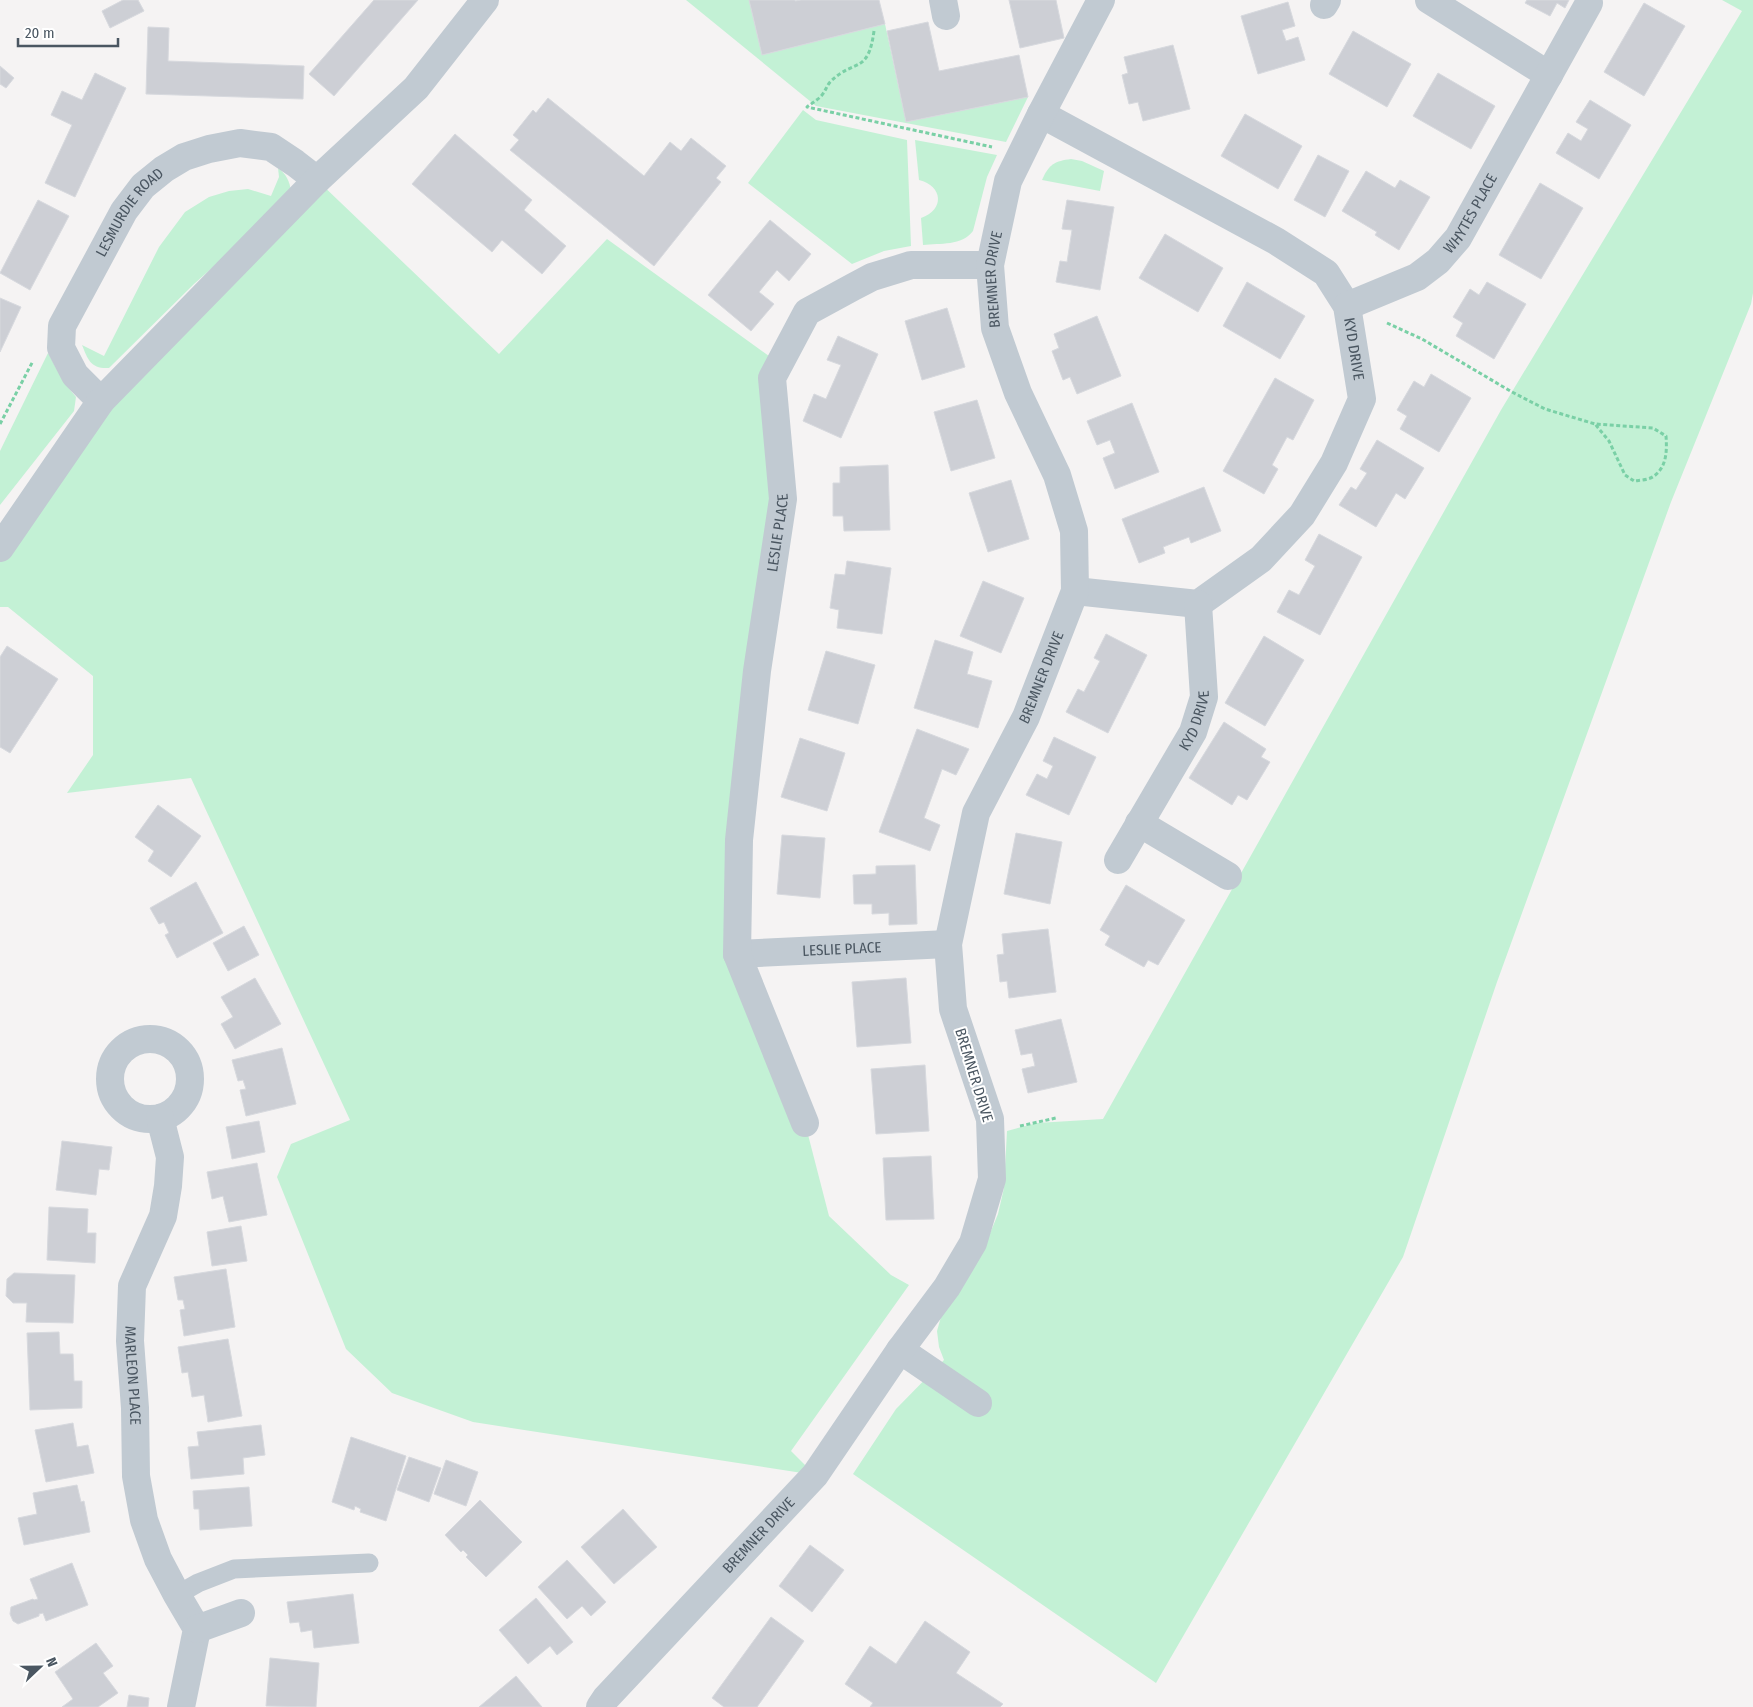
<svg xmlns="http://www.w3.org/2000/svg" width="1753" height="1707" viewBox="0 0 1753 1707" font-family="'Fira Sans Condensed',sans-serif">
<rect width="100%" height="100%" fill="#f5f3f3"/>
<g fill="#c3f1d5">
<polygon points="686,0 749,0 762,55 885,24 906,122 1028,97 1006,142 816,106"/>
<polygon points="1722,0 1753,0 1753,293 1751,304 1671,502 1497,982 1403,1257 1156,1683 853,1474 896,1409 944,1360 939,1347 937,1331 941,1317 986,1243 998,1214 1004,1188 1007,1131 1037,1123 1103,1119 1501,410 1742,11"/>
<polygon points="803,110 816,120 907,140 911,246 884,251 852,264 748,183"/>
<path d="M915 140 997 155 987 177 973 231C962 246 940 243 923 245L921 218C945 210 943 186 919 180Z"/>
<path d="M1071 159 1082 161 1104 171 1100 191 1042 180C1049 164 1055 161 1071 159Z"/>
<path d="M278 168C286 174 290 181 291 192L252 232 194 284 109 368C91 369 88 360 82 345L104 356 159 247 185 212 209 197 229 191 248 189 271 196 279 177Z"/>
<polygon points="317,180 499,354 607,239 780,364 783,499 737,954 805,1123 829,1216 891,1275 909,1285 791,1451 815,1475 473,1422 392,1393 346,1349 277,1177 291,1144 350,1120 191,778 67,793 93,755 93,676 8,607 0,607 0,548 101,401"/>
<polygon points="48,353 63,381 76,397 74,411 0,505 0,451"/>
</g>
<g fill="#cdcfd5" stroke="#d7d9de">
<polygon points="123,0 138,0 144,11 110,28 102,11"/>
<polygon points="374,0 418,0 334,96 309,74"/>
<polygon points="749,0 795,0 795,1 801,0 879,0 885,24 762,55"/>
<polygon points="1009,0 1056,0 1064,38 1020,48"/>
<polygon points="1527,0 1569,0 1565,8 1557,3 1550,16 1525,3"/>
<polygon points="1288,2 1295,26 1282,30 1286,41 1298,37 1305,60 1258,74 1241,16"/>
<polygon points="1644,3 1685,26 1644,96 1604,72"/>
<polygon points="928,22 939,71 1019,55 1028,97 906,122 887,31"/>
<polygon points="148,27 169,28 168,61 304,66 303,99 146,94"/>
<polygon points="1353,31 1411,64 1387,107 1329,74"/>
<polygon points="1173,45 1190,109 1143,121 1138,102 1129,104 1122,75 1128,73 1124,57"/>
<polygon points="0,66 14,78 6,88 0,84"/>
<polygon points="95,73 126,88 75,197 45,183 72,125 51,115 62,91 82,100"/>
<polygon points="1438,73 1495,106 1471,149 1413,116"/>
<polygon points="548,98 644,176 670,142 681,151 691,138 726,166 716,178 721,182 654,266 510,150 519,140 513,135 533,110 536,113"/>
<polygon points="1590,100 1631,125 1599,179 1556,153 1568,133 1581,141 1588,129 1576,122"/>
<polygon points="1245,114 1302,146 1278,189 1221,156"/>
<polygon points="455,134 532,200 524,210 566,246 542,274 502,240 492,252 412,184"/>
<polygon points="1318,155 1349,171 1325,217 1294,200"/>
<polygon points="1366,171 1395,188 1400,180 1430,197 1399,250 1375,235 1377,232 1342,211"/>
<polygon points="1540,183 1583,208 1541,279 1499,255"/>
<polygon points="38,200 69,216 30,290 0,273"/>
<polygon points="1067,200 1114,207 1100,290 1056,282 1060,261 1067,262 1072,230 1062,229"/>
<polygon points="770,220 811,254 789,281 777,270 759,292 774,304 751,331 708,295"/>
<polygon points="1165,234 1223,268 1198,312 1139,278"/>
<polygon points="1247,282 1305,316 1280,359 1223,326"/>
<polygon points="1487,282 1526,304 1494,359 1456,336 1463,323 1453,317 1470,289 1479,295"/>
<polygon points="0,298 21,307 0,352"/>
<polygon points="947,308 965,367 922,380 905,321"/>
<polygon points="1097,316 1121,376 1077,394 1070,377 1063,380 1052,351 1059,348 1054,334"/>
<polygon points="838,336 878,354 841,438 803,421 814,394 826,399 841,365 827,360"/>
<polygon points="1431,374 1471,398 1439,452 1400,429 1407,416 1397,410 1414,381 1424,387"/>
<polygon points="1275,378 1314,400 1293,440 1287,437 1272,465 1278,469 1264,494 1223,471"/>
<polygon points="977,400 995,458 951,471 934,412"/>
<polygon points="1132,403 1159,472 1115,489 1103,458 1115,453 1110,440 1097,445 1087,421"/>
<polygon points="1377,440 1424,468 1405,499 1396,493 1376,527 1339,505 1351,487 1356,490 1367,473 1360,469"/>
<polygon points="888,465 890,530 844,531 843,516 833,516 833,483 840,483 840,467"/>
<polygon points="1011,480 1029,539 988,552 969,493"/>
<polygon points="1204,487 1221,531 1191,543 1189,537 1163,547 1165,553 1139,563 1122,519"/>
<polygon points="1319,534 1362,557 1320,635 1277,612 1289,590 1299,595 1315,566 1305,560"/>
<polygon points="847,561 891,568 882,634 837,628 839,610 830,608 835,574 845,575"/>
<polygon points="983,581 1024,598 1001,653 960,636"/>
<polygon points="1106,634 1147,655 1108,733 1066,712 1078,689 1084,692 1100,661 1094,658"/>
<polygon points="1264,636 1304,660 1265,726 1225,703"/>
<polygon points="935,640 973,652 967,674 992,681 978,728 914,708"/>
<polygon points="7,646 58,679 10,753 0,747 0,657"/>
<polygon points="826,651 875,665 858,724 808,710"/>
<polygon points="1224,722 1266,749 1261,757 1270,762 1247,800 1238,795 1232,805 1189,778"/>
<polygon points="917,729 969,749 956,775 942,769 924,818 940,825 930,851 879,832"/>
<polygon points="1054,737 1096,757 1069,815 1026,795 1037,774 1047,779 1053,766 1043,761"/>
<polygon points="800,738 845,753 827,811 781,797"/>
<polygon points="158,805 201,836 171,877 148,861 154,851 135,837"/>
<polygon points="1016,833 1062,842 1050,904 1004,894"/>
<polygon points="782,835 825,838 820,898 777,894"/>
<polygon points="915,865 917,924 889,925 889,913 872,914 872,904 854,904 853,875 876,874 876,866"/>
<polygon points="196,882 223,933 177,958 165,935 169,933 164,922 159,924 150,908"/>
<polygon points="1126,885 1185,920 1158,965 1148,960 1144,967 1105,945 1110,936 1100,930"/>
<polygon points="244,926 259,955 228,971 213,943"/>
<polygon points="1048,929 1056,992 1009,998 1007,981 1000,982 997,955 1004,954 1002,934"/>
<polygon points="255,978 281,1024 235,1049 221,1024 233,1017 221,997"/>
<polygon points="906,978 911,1043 857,1047 852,982"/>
<polygon points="1061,1019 1077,1082 1028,1093 1022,1069 1035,1066 1032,1053 1021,1055 1015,1030"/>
<polygon points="282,1048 296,1104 246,1116 240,1090 246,1089 243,1080 238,1081 232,1060"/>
<polygon points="925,1065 929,1131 876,1134 871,1069"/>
<polygon points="259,1121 265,1152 232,1159 226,1127"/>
<polygon points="62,1141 112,1147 109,1170 99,1169 96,1195 56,1190"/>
<polygon points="931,1156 934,1219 886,1220 883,1158"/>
<polygon points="257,1163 267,1215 229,1222 223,1196 212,1199 207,1172"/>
<polygon points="49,1207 88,1209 87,1233 96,1233 95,1263 47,1260"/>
<polygon points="241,1226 247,1261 212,1266 207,1232"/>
<polygon points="226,1269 235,1327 184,1336 180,1310 185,1309 183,1300 178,1300 174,1277"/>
<polygon points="14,1273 75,1275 73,1323 26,1322 27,1303 13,1303 6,1296 7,1279"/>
<polygon points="59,1332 60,1354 73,1354 74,1381 82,1381 82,1408 30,1410 27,1333"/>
<polygon points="228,1339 242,1416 208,1422 204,1395 192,1397 188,1372 182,1373 178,1347"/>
<polygon points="73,1423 77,1447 88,1445 94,1473 46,1482 35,1430"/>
<polygon points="261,1425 265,1455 243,1458 244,1474 191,1479 188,1447 199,1446 197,1432"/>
<polygon points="351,1437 406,1456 386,1521 360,1512 361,1509 355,1506 354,1510 332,1502"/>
<polygon points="409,1457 441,1468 429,1502 397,1490"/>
<polygon points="446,1460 478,1472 466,1506 434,1494"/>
<polygon points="77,1485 81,1502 84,1501 90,1532 24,1545 18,1518 37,1514 33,1493"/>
<polygon points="249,1487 252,1526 200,1530 199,1509 194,1509 193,1491"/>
<polygon points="480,1500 522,1542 486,1577 466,1557 468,1555 463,1550 461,1552 445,1535"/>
<polygon points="623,1509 657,1547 614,1584 581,1547"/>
<polygon points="810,1545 844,1570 812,1612 779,1586"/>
<polygon points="567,1560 606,1602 591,1616 582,1606 567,1619 538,1587"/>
<polygon points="72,1563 88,1605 46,1621 43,1613 39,1614 39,1616 18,1624 13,1621 10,1614 11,1607 33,1599 34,1600 38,1599 30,1579"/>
<polygon points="353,1594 359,1643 314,1648 312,1630 301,1632 299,1622 290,1623 287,1602"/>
<polygon points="536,1598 573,1642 557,1655 550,1646 528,1664 499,1630"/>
<polygon points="771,1617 804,1641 757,1707 724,1707 712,1698"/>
<polygon points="925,1621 970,1652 956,1673 1003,1704 1000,1707 870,1707 873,1703 845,1684 870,1646 896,1664"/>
<polygon points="96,1643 113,1666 103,1673 118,1693 98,1707 62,1707 73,1699 55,1672"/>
<polygon points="270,1658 319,1663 316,1707 266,1706"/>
<polygon points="516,1676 542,1707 479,1707"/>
<polygon points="129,1695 149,1698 148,1707 127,1707"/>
</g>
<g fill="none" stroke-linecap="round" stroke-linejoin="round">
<g stroke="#7ad0a6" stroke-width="3" stroke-dasharray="4 2.5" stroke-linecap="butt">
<path d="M874 31C868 75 855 58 831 81 827 85 826 90 822 95 819 99 812 103 807 107L992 147"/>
<path d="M1387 323 1422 339 1512 392 1545 409 1595 424 1653 428 1666 436C1667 450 1667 467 1654 476 1649 480 1640 480 1634 481L1625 475 1609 441 1595 424"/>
<polyline points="0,424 33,361"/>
<polyline points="1020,1126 1056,1118"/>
</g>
<polyline stroke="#c1cad2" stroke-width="19" points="177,1595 198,1583 234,1569 369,1563"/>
<g stroke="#c1cad2" stroke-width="28">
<polyline points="943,0 946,16"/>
<polyline points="1429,0 1549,75"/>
<polyline points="1324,5 1327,0"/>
<path id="s1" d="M1041 114 1276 241 1326 273 1347 306 1362 399 1334 463 1302 515 1261 559 1198 604 1075 591"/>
<path id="s2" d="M1347 306 1417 277 1438 261 1458 238 1589 3"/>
<path id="s3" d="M101 401 75 375 61 348 62 326 124 211 143 186 164 169 184 157 209 149 240 143 271 147 295 163 317 180"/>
<polyline points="1139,823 1228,876"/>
<path id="s4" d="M1118 860 1193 732 1204 697 1198 604"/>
<path id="s5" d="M737 954 948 944"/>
<circle cx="150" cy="1079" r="40"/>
<path id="s6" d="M160 1118 170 1157 168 1186 163 1216 132 1286 130 1341 135 1408 136 1476 144 1520 158 1559 177 1595 197 1629 181 1707"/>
<path id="s7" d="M805 1123 737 954 739 840 757 671 783 499 772 378 807 312 853 287 872 277 911 265H990"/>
<polyline points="900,1350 978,1403"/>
<polyline points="197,1629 241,1613"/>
<path id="s8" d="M600 1707 606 1698 815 1475 900 1350 947 1287 973 1243 992 1179 990 1119 953 1009 948 944 976 813 1026 717 1075 591 1074 531 1057 475 1018 393 995 328 990 265 1008 181 1041 114 1101 0"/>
</g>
<polyline stroke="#c1cad2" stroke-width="28" points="0,548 101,401 317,180 416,88 485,0"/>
</g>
<g text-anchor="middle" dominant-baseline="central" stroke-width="4" stroke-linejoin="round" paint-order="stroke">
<g font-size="15" fill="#4a5661" stroke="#fff">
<text stroke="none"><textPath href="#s2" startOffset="160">WHYTES PLACE</textPath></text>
<text stroke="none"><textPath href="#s3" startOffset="222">LESMURDIE ROAD</textPath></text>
<text stroke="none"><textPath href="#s8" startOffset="1610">BREMNER DRIVE</textPath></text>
<text stroke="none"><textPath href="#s1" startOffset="409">KYD DRIVE</textPath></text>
<text stroke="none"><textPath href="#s7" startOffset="606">LESLIE PLACE</textPath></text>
<text stroke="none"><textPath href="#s8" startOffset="1190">BREMNER DRIVE</textPath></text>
<text stroke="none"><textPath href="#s4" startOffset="160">KYD DRIVE</textPath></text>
<text stroke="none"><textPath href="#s5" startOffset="105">LESLIE PLACE</textPath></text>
<text transform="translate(974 1075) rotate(73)">BREMNER DRIVE</text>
<text stroke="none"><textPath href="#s6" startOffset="266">MARLEON PLACE</textPath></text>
<text stroke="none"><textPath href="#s8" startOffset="234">BREMNER DRIVE</textPath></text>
</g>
</g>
<g transform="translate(40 1667) rotate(68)" stroke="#ffffff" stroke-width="4" paint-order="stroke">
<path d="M0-4L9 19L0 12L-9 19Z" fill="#4a5661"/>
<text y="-8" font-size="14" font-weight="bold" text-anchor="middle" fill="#4a5661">N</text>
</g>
<path d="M18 38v8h100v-8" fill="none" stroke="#4a5661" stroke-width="2.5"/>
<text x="25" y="38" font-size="15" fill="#4a5661" stroke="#ffffff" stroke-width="4" paint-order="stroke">20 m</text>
</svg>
